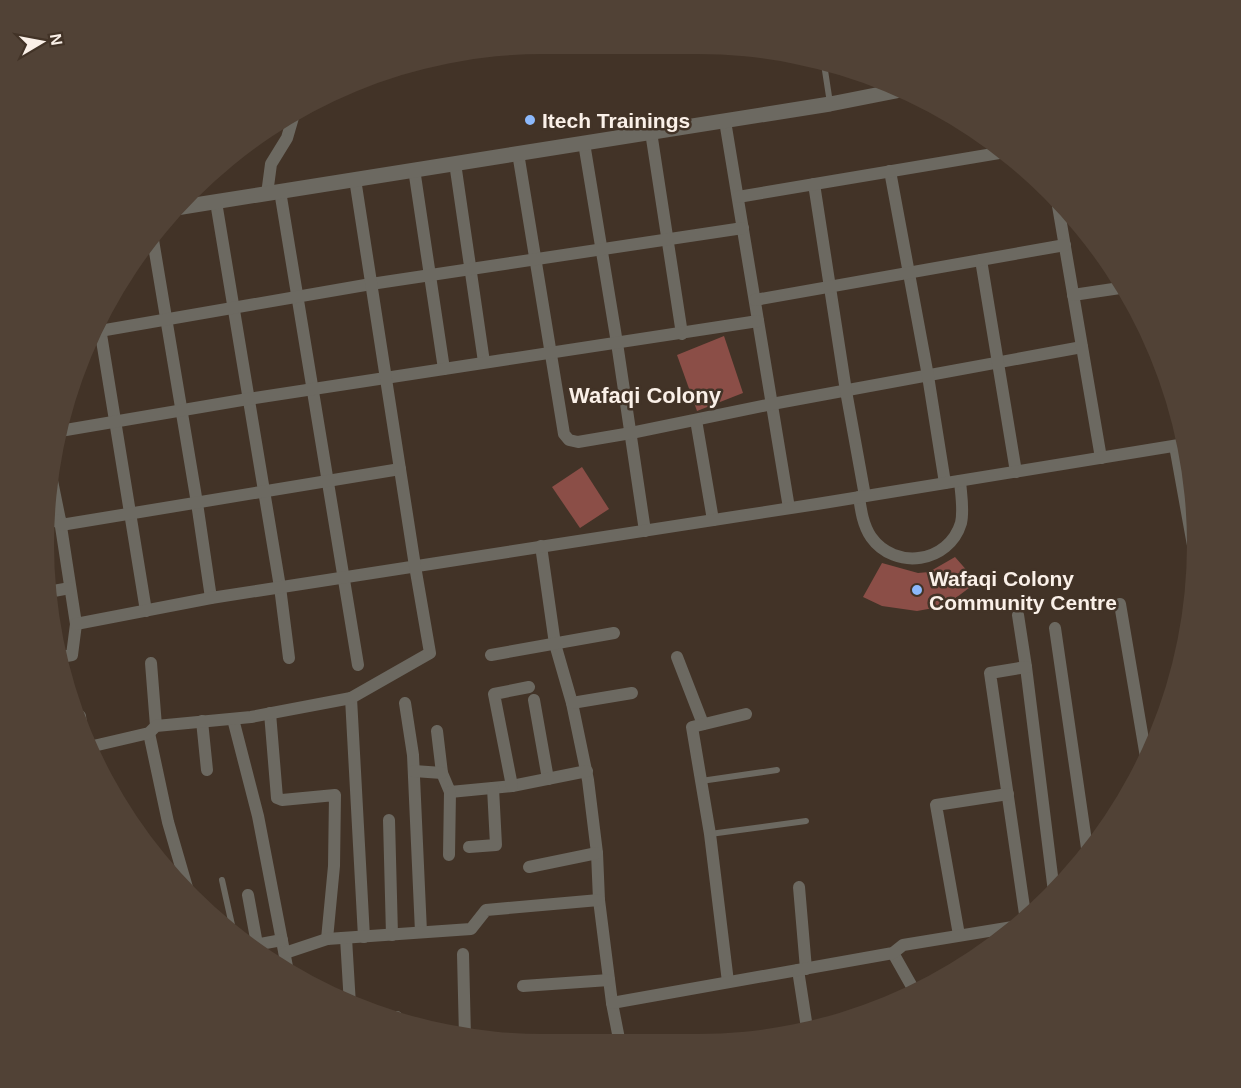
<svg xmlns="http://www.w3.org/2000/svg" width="1241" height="1088" viewBox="0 0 1241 1088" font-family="Helvetica,sans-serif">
<rect width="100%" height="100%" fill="#423327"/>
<g fill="#8b4e47">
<polygon points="724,336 743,393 697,411 677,355"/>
<polygon points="582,467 609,509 580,528 552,487"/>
<polygon points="955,557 977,582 957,597 939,607 917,611 882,606 863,597 882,563 918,573 929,572"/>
</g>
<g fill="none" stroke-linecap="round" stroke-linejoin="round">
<g stroke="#6c6961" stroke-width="6">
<polyline points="824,64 830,103"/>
<polyline points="701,781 777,770"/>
<polyline points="710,834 806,821"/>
<polyline points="222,880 234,934"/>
</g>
<g stroke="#6c6961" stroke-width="12">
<polyline points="725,121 789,508"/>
<polyline points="651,132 682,334"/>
<polyline points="584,143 617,343 645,531"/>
<polyline points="518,153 564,434 569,440 578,442 631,433 772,404 1082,347"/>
<polyline points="455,163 484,362"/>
<polyline points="414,169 444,369"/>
<polyline points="890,171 928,376 945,483"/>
<polyline points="814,184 846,391 865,496"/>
<polyline points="280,191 358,665"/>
<polyline points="267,194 271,164 287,138 294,114"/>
<polyline points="738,197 1005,152"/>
<polyline points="1057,200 1101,458"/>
<polyline points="216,202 280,587 289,658"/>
<polyline points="152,234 197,503 211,598"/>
<polyline points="981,260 1016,472"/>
<polyline points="1073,295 1120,288"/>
<polyline points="755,300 1065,245"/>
<polyline points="99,322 146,611"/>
<polyline points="94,332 371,284 743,228"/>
<polyline points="696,420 713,520"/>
<polyline points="60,431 248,399 758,321"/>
<polyline points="1175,446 1196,562"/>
<polyline points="50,471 60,520 76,624 72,655 61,657"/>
<path d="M859 497C861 511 863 525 871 537 895 571 949 563 961 523 964 510 961 494 960 481"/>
<polyline points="46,523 60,520"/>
<polyline points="61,525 400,469"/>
<polyline points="541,546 555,644 572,703 588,780 597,853 599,900 612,1003 620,1044"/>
<polyline points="48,592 70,588"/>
<polyline points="1120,604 1147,763"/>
<polyline points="1018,615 1026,667 1054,892"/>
<polyline points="76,624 211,598 817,504 1185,444"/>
<polyline points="1055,628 1088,855"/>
<polyline points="491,655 614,633"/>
<polyline points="677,657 703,724"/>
<polyline points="151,663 156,726"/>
<polyline points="1026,667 990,673 1026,921"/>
<polyline points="351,698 364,937"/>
<polyline points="534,700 548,779"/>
<polyline points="405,703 413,755 421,932"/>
<polyline points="572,703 632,693"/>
<polyline points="270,713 277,798 282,800 335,795 334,866 327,939"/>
<polyline points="75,717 80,716 82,731"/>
<polyline points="233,719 258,816 288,972"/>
<polyline points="202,721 207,770"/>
<polyline points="437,731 442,773 450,792 512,786 587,771"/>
<polyline points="149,733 168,822 190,898"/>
<polyline points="89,747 149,733 156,726 251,717 351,698 430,653 415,566 355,179"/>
<polyline points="414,771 442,773"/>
<polyline points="512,786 494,694 529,687"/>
<polyline points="389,820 392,935"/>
<polyline points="469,847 496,845 493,788"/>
<polyline points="449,855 450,792"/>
<polyline points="529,867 597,853"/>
<polyline points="799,887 806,969"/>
<polyline points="248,895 257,944"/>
<polyline points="959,935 936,805 1008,794"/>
<polyline points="346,938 350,1005"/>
<polyline points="249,946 282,940"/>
<polyline points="285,953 327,939 471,929 486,910 599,900"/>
<polyline points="893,953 915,992"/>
<polyline points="463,954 465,1037"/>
<polyline points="798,970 807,1028"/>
<polyline points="728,982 710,834 692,727 746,714"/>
<polyline points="523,986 609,980"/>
<polyline points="612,1003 893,953 903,945 1019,926"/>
<polyline points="390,1018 397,1017"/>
</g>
<polyline stroke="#6c6961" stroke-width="15" points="176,208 830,104 896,91"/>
</g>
<g fill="#8cb9fc" stroke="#423327" stroke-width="2">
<circle cx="530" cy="120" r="6"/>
<circle cx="917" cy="590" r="6"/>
</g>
<g text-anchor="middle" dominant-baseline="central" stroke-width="5" stroke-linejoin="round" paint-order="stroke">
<g font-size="21" font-weight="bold" fill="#faf0e8" stroke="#423327" text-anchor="start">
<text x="542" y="120">Itech Trainings</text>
<text x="929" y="578">Wafaqi Colony<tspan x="929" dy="24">Community Centre</tspan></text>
</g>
<g font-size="22" font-weight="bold" fill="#faf0e8" stroke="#423327">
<text x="645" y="395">Wafaqi Colony</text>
</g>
</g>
<path d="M0 0H1241V1088H0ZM544 54H697A490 490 0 0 1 1187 544V544A490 490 0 0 1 697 1034H544A490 490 0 0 1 54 544V544A490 490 0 0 1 544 54Z" fill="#514236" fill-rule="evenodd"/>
<g transform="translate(42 42) rotate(80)" stroke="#423327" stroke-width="4.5" paint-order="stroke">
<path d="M0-4.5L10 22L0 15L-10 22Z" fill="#faf0e8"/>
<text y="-9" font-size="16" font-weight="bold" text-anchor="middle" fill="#faf0e8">N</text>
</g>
</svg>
